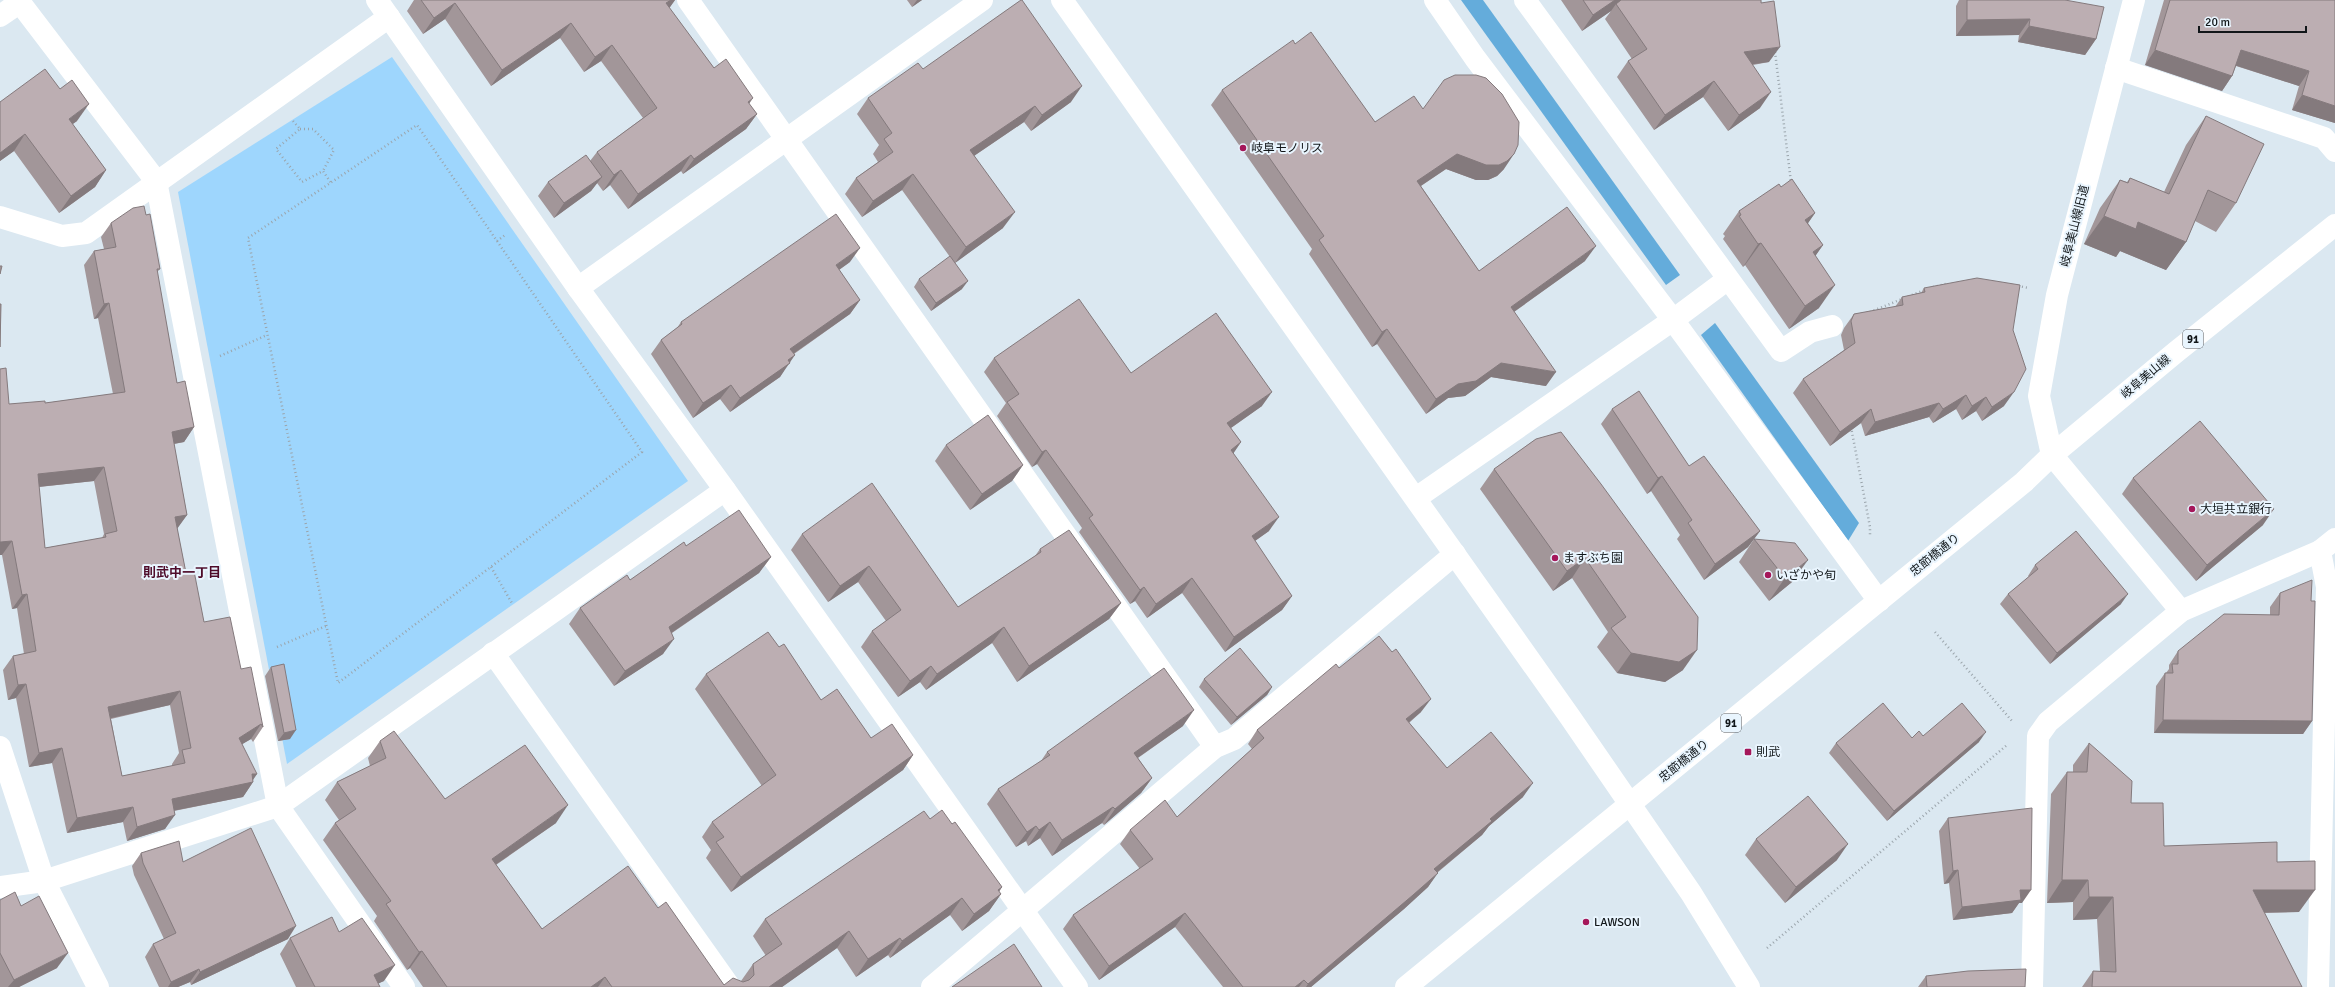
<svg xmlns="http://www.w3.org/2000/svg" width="2335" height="987" viewBox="0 0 2335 987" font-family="Signika,'Noto Sans JP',sans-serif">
<rect width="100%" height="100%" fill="#dbe8f1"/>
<polygon fill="#9ed6fd" points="392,57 688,481 287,764 178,192"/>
<g fill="#64acdb">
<polygon points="1461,0 1483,0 1680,275 1666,285"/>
<polygon points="1715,323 1859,523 1848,541 1701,335"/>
</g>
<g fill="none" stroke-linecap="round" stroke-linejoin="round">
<g stroke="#9ba5ac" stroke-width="2.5" stroke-dasharray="1 3" stroke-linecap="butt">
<polyline points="1775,52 1791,182"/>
<polyline points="293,121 300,129 276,149 302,182 323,171 331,183"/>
<polyline points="300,129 313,129 334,150 323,171"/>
<polyline points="497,241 642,452 338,683 248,238 417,125 497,241 505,235"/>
<polyline points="2018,286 2029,288"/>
<polyline points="1933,287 1946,284"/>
<polyline points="1912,295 1925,290"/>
<polyline points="1870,312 1902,299"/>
<polyline points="220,356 267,335"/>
<polyline points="1851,427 1870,527 1870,537"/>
<polyline points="491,567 513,605"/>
<polyline points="1935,632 2012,721"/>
<polyline points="277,647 326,626"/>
<polyline points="1767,948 2007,745"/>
</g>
<g stroke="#fff" stroke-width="22">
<polyline points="18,0 156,181 278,806 404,987"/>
<polyline points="377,0 578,288 725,490 1077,987"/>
<polyline points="688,0 1215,747"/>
<polyline points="1062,0 1570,717 1691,893 1749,987"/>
<polyline points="1435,0 1475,58 1673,320 1879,601"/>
<polyline points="1525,0 1781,351 1810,332 1832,326"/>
<polyline points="2134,0 2057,295 2039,396 2052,455 2181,611"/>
<polyline points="0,16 19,3"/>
<polyline points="2116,68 2324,138 2335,151"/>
<polyline points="0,217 62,236 86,233 389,17"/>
<polyline points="578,288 982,0"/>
<polyline points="1416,498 1673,320 1728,279"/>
<polyline points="493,653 730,987"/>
<polyline points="0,747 44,881 98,987"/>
<polyline points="0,887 44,881 278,806 725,490"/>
<polyline points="932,987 1215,747 1234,739 1455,554"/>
<polyline points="2032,987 2038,736 2048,722 2181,611 2320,551 2335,539"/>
<polyline points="2318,987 2327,587 2320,551"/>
</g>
<polyline stroke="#fff" stroke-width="22" points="1406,987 2024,482 2052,455 2176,352 2335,225"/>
</g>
<g fill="#a29699" fill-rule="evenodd">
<polygon points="414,0 675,0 669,8 714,68 749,104 757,114 746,129 683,174 681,171 628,209 610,185 603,191 597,183 591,191 554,218 538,196 548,182 590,161 597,152 643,118 601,61 584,72 560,38 491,86 445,19 423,34 407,11"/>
<polygon points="907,0 922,0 912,7"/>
<polygon points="1561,0 1761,0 1769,62 1753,65 1760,108 1728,131 1703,97 1654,130 1617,77 1628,61 1632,59 1605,19 1611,11 1582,31"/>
<polygon points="1959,0 2065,0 2096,39 2085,55 2018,42 2019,35 1956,36 1956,6"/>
<polygon points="2164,0 2335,0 2335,123 2292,110 2299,86 2236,66 2232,76 2222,91 2145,65"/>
<polygon points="1295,44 1375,122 1423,109 1504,169 1497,176 1488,180 1476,180 1446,169 1421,186 1479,271 1585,261 1514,312 1546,386 1491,377 1465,396 1448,398 1426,414 1377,344 1372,347 1309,254 1312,249 1211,105 1222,90"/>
<polygon points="923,69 1071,102 1031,131 1024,122 974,156 1003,228 955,263 962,289 931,311 914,287 919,279 950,257 902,190 862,217 845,194 856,178 878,162 873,154 879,145 857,114 868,98"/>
<polygon points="0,102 77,121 72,124 106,170 95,187 59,213 14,151 0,161"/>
<polygon points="2206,116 2236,203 2216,232 2195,221 2186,242 2166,270 2120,251 2116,257 2084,244 2100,208 2120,180 2127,182 2130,178 2164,192 2186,145"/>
<polygon points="1781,187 1815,213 1808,223 1823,245 1815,256 1819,308 1789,329 1745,265 1743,267 1723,239 1725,236 1723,234 1739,211"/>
<path d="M146 215 160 269 157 272 177 383 194 427 184 442 174 444 187 515 177 528 186 573 204 622 241 669 263 727 253 742 251 739 242 744 253 782 243 797 174 811 165 829 127 841 123 822 67 833 52 763 29 767 16 698 8 700 3 670 13 656 24 654 17 608 12 609 2 555 9 404 45 403 113 394 98 318 94 319 84 265 94 251 104 249 101 237 111 223ZM94 481 104 534 102 538 45 548 39 487ZM170 705 179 753 172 764V766L122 776 111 719Z"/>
<polygon points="850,262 839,270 860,300 850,314 794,354 789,362 780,377 730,412 720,399 693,418 651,354 661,340 677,328 681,322"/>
<polygon points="1924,288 2013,330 2004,406 1982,421 1976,411 1962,420 1956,409 1933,423 1929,417 1865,436 1861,423 1830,446 1793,393 1803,379 1844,350 1841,335 1844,328 1854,314 1895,307 1902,297 1921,293"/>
<polygon points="994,358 1131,373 1262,406 1231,428 1241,442 1233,453 1269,531 1255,541 1292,596 1282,610 1225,652 1182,593 1147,618 1135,601 1130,604 1079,532 1082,528 1037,464 1032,467 997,416 1006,403 984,372"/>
<polygon points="1612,409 1689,466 1760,531 1748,547 1704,580 1677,539 1680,535 1651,491 1647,494 1601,424"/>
<polygon points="1536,439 1683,670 1665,682 1617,673 1597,647 1608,632 1572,578 1553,591 1480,489 1494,469"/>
<polygon points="946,445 1023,465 1012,481 970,510 935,461"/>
<polygon points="2133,478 2263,525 2196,581 2122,494"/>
<polygon points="802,534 958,607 1035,556 1040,549 1121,603 1109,619 1017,682 992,643 926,690 920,682 898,697 861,647 872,631 886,621 858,582 828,602 791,550"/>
<polygon points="1754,539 1792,582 1769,601 1739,562"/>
<polygon points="686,546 771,557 759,573 672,633 663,654 614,686 569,624 580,608 630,580"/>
<polygon points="2035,565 2121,604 2050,664 2000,604 2008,594 2029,577 2028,576"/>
<polygon points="2280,593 2311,601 2312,721 2303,734 2154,733 2156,686 2165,673 2166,673 2169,669 2169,665 2178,651 2270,615 2270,607"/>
<polygon points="271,667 290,739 278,741 265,676"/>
<polygon points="1339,668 1421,712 1409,723 1447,768 1523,797 1489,826 1482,835 1437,873 1428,887 1404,909 1311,987 1223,987 1175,927 1099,980 1063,929 1073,915 1140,869 1120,844 1130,830 1177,817 1252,749 1248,744 1257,730"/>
<polygon points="706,674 821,700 871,738 913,755 903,770 731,892 706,858 711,850 702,837 712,822 762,786 695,689"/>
<polygon points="1204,679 1272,687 1267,695 1231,725 1199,687"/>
<polygon points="1183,726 1138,758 1152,778 1141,793 1104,825 1102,823 1052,856 1040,838 1028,846 1026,841 1016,847 987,804 998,789 1041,761 1047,752"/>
<polygon points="1923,736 1979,742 1887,821 1829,753 1836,743 1912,738"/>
<polygon points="380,741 445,799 556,823 496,865 542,929 658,908 724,985 741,981 753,964 766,956 753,936 765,919 930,819 952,824 1002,887 999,892 1001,894 989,911 962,931 950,915 890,958 888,955 856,977 837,948 782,987 423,987 410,968 407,970 374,921 377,916 323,840 335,823 339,820 325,800 337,782 370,766 368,758"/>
<polygon points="2089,743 2131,803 2164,846 2277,862 2299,912 2264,913 2302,987 2082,987 2093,971 2100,971 2097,919 2073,920 2073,902 2047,903 2051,794 2067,772 2073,772 2073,765"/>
<polygon points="1948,818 2022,903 2019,903 2012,913 1953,920 1949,883 1944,884 1939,831"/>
<polygon points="1756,839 1837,860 1785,903 1745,855"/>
<polygon points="141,853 183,862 288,939 191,985 190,982 178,987 159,987 145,957 153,944 164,939 134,875 132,866"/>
<polygon points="0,900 21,906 57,968 19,987 0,987"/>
<polygon points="339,932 384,981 378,983 380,987 296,987 280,954 290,938"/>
<polygon points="1926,976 2025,987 1918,987"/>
</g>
<g fill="#847a7d">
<polygon points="671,0 675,0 668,10 666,3"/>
<polygon points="917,0 922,0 912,7"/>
<polygon points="1615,0 1624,0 1616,4 1611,11 1582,31 1593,15"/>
<polygon points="455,3 445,19 423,34 434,18"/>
<polygon points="2030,19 2019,35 1956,36 1967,20"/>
<polygon points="571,23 560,38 491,86 502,70"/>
<polygon points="2029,26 2096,39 2085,55 2018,42"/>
<polygon points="612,45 601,61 584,72 595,57"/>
<polygon points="1780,47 1769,62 1733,67 1744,52"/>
<polygon points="2155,50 2232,76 2222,91 2145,65"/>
<polygon points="2241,50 2309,71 2299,86 2231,64"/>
<polygon points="1714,81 1703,97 1654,130 1665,115"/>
<polygon points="1082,86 1071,102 1031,131 1042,115"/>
<polygon points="1771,92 1760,108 1728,131 1739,115"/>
<polygon points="2302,95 2335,106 2335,123 2292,110"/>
<polygon points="753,98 743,113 748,102"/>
<polygon points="89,104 77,121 57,136 69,119"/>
<polygon points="1035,106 1024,122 959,166 970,150"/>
<polygon points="757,114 746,129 683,174 694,159"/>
<polygon points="25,134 14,151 0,161 0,153"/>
<polygon points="1457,154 1514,154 1504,169 1497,176 1488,180 1476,180 1446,169 1407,195 1417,181"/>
<polygon points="691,155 681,171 628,209 638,194"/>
<polygon points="106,170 95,187 59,213 71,196"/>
<polygon points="621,170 610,185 603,191 614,175"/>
<polygon points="913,174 902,190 862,217 873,201"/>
<polygon points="602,177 591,191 554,218 564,203"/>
<polygon points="1015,212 1003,228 955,263 966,247"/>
<polygon points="1815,213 1799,236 1805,220"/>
<polygon points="2104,216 2138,222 2186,242 2166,270 2120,251 2116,257 2084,244"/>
<polygon points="1761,243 1745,265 1743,267 1758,244"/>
<polygon points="1823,245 1807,268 1813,252"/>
<polygon points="1596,246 1585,261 1501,321 1511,307"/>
<polygon points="860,248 850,262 826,279 836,265"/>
<polygon points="968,281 962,289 931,311 936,303"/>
<polygon points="1835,285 1819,308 1789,329 1805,306"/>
<polygon points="860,300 850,314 780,363 790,349"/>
<polygon points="109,303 98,318 94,319 104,304"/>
<polygon points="1387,329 1377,344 1372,347 1382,332"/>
<polygon points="795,355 780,377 730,412 740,398 788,360"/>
<polygon points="1501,363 1556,372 1546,386 1491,377 1465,396 1448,398 1426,414 1436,399 1458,384"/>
<polygon points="731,385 720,399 693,418 703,403"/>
<polygon points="1272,392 1262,406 1218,437 1227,423"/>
<polygon points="2014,392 2004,406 1982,421 1992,407"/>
<polygon points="1966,395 1956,409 1933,423 1943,409"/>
<polygon points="1986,397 1976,411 1962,420 1972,406"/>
<polygon points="1939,403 1929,417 1865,436 1875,422"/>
<polygon points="1871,409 1861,423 1830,446 1840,432"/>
<polygon points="194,427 184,442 162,446 172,432"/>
<polygon points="1241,442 1231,457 1231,450"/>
<polygon points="1046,450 1037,464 1032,467 1042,452"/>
<polygon points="1023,465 1012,481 970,510 982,494"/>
<polygon points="104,467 94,481 28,488 38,474"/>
<polygon points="1662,476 1651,491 1647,494 1658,478"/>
<polygon points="2274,509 2263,525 2196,581 2207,565"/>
<polygon points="187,515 177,529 175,517"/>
<polygon points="1279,517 1269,531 1242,550 1252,536"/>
<polygon points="1760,531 1748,547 1704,580 1715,564"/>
<polygon points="12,541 2,555 0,555 0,542"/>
<polygon points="771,557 759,573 658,642 669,627"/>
<polygon points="1585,558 1572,578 1553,591 1567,571"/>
<polygon points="1808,560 1792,582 1769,601 1785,578"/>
<polygon points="869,566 858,582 828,602 840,586"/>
<polygon points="1192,578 1182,593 1147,618 1156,604"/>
<polygon points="1144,587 1135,601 1130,604 1140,590"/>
<polygon points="27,594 17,608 12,609 22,595"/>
<polygon points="2128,594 2121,604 2050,664 2057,653"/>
<polygon points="1292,596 1282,610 1225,652 1234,637"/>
<polygon points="1121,603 1109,619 1017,682 1029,666"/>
<polygon points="1004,627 992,643 926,690 937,674"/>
<polygon points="674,639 663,654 614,686 625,671"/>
<polygon points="1697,650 1683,670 1665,682 1617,673 1631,653"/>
<polygon points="931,666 920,682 898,697 910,681"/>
<polygon points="26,684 16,698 8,700 18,685"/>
<polygon points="1272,687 1267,695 1231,725 1237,717"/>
<polygon points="180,691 170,705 98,721 108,707"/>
<polygon points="1431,699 1421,712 1396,733 1406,719"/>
<polygon points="1194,710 1183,726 1123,768 1134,753"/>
<polygon points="2163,720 2312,721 2303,734 2154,733"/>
<polygon points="261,724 251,739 229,752 239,738"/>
<polygon points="296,730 290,739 278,741 284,733"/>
<polygon points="1986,732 1979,742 1887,821 1894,811"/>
<polygon points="62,748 52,763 29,767 39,753"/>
<polygon points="913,755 903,770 731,892 741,877"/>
<polygon points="252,774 257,774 251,783 253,782 243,797 162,813 172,799"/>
<polygon points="1152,778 1141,793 1104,825 1115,809"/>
<polygon points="1533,783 1523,797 1489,826 1482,835 1424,883 1434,869 1490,819"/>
<polygon points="568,805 556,823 479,876 492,859"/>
<polygon points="133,807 123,822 67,833 77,818"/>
<polygon points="1113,807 1102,823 1052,856 1062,840"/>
<polygon points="175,815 165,829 127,841 137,827"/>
<polygon points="1050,822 1040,838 1028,846 1039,830"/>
<polygon points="1036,826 1026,841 1016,847 1027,832"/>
<polygon points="1848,844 1837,860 1785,903 1796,887"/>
<polygon points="1958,870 1949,883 1944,884 1953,871"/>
<polygon points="1438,873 1428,887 1404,909 1311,987 1306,987 1308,984"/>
<polygon points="2062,880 2088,880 2073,902 2047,903"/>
<polygon points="1002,887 993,900 1001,894 989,911 962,931 974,914 998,890"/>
<polygon points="2020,890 2031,890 2022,903 2019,903 2012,913 1953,920 1962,907"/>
<polygon points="2253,890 2315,890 2299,912 2237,913"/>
<polygon points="2089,897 2113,897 2097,919 2073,920"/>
<polygon points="962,898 950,915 890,958 902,941"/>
<polygon points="1185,913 1175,927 1099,980 1109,966"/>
<polygon points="296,926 288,939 191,985 200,972"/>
<polygon points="849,931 837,948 782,987 769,987"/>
<polygon points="900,938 888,955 856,977 868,959"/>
<polygon points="422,951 410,968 407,970 419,952"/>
<polygon points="68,953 57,968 19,987 8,987 14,980"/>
<polygon points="395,965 384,981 371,987 374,975"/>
<polygon points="199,969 190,982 178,987 168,987 171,982"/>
<polygon points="605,977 598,987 591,987"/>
<polygon points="1304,980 1299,987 1295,987"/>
</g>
<g fill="#bcaeb2" stroke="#847a7d" fill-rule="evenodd">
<polygon points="421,0 671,0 666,3 714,68 726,59 753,98 748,102 757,114 694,159 691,155 638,194 621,170 614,175 597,152 657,108 612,45 595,57 571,23 502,70 455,3 434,18"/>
<polygon points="1021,0 1022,0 1082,86 1042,115 1035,106 970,150 1015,212 966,247 913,174 873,201 856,178 893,152 884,139 892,133 868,98 918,63 923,69"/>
<polygon points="1583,0 1615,0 1593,15"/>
<polygon points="1621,0 1761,0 1761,3 1774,1 1780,47 1744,52 1771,92 1739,115 1714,81 1665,115 1628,61 1647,49 1616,4"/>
<polygon points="1967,0 2065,0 2104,7 2096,39 2029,26 2030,19 1967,20"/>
<polygon points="2170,0 2335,0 2335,106 2302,95 2309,71 2241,50 2232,76 2155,50"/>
<polygon points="1311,32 1375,122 1414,96 1423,109 1444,80 1455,75 1476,75 1486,78 1502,94 1519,122 1518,145 1514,154 1507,161 1499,165 1486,165 1457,154 1417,181 1479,271 1567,207 1596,246 1511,307 1556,372 1501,363 1476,381 1458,384 1436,399 1387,329 1382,332 1319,240 1324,236 1222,90 1293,40 1295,44"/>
<polygon points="45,69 60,89 72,80 89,104 69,119 106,170 71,196 25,134 0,153 0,102"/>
<polygon points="2206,116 2264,144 2236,203 2208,190 2186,242 2138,222 2136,229 2104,216 2120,180 2128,183 2130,178 2169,194"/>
<polygon points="586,155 602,177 564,203 548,182"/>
<polygon points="1792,179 1815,213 1805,220 1823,245 1813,252 1835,285 1805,306 1761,243 1758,244 1739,216 1741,215 1739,211 1779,184 1781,187"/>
<path d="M144 206 146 215 150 214 160 269H157L177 383 185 381 194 427 172 432 187 515 175 517 186 573 194 571 204 622 230 617 241 669 251 667 263 727 261 724 239 738 257 774H252L253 782 172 799 175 815 137 827 133 807 77 818 62 748 39 753 26 684 18 685 13 656 36 651 27 594 22 595 12 541 0 542V369L6 368 9 404 45 401V403L125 392 109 303 104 304 94 251 116 247 111 223 133 208ZM104 467 117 531 105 534 106 537 45 548 38 474ZM180 691 191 748 182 750 185 763 122 776 108 707Z"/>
<polygon points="836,214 860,248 836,265 860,300 790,349 795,355 788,360 790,363 740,398 731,385 703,403 661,340 682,324 681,322"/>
<polygon points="950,256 968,281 936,303 919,279"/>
<polygon points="0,266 2,266 0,274"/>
<polygon points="1977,278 2020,285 2013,330 2026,369 2014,392 1992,407 1986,397 1972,406 1966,395 1943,409 1939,403 1875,422 1871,409 1840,432 1803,379 1855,343 1851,321 1854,314 1903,305 1902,297 1925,292 1924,288"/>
<polygon points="1079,299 1131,373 1216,313 1272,392 1227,423 1241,442 1231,450 1279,517 1252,536 1292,596 1234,637 1192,578 1156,604 1144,587 1140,590 1089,518 1093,515 1046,450 1042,452 1007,402 1019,394 994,358"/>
<polygon points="0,304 1,304 0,347"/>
<polygon points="1639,391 1689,466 1704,456 1760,531 1715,564 1688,523 1692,520 1662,476 1658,478 1612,409"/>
<polygon points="988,415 1023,465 982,494 946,445"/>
<polygon points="2200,421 2274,509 2207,565 2133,478"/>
<polygon points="1561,432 1601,484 1698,617 1697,650 1679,662 1631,653 1611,628 1626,617 1585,558 1567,571 1494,469 1536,439"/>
<polygon points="872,483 958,607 1041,552 1040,549 1069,530 1121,603 1029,666 1004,627 937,674 931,666 910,681 872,631 901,610 869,566 840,586 802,534"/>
<polygon points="739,510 771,557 669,627 674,639 625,671 580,608 627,575 630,580 684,542 686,546"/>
<polygon points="2076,531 2128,594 2057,653 2008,594 2038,569 2035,565"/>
<polygon points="1754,539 1795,543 1808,560 1785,578"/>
<polygon points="2312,580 2311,601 2315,601 2312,721 2163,720 2165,673 2173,673 2172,664 2178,664 2178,651 2224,614 2279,615 2280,593"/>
<polygon points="768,632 779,647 784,644 821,700 837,689 871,738 892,724 913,755 741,877 716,842 724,837 712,822 776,775 706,674"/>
<polygon points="1379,636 1392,652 1396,649 1431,699 1406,719 1447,768 1491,732 1533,783 1490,819 1492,821 1434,869 1438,873 1413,895 1308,984 1304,980 1295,987 1243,987 1185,913 1109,966 1073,915 1153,859 1130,830 1165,800 1177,817 1264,738 1257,730 1336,664 1339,668"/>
<polygon points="1240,648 1272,687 1237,717 1204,679"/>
<polygon points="284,664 296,730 284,733 271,667"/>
<polygon points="1164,668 1194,710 1134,753 1152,778 1115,809 1113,807 1062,840 1050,822 1039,830 1036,826 1027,832 998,789 1050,755 1047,752"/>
<polygon points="1883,703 1912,738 1919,731 1923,736 1962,703 1986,732 1894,811 1836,743"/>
<polygon points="394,731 445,799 525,745 568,805 492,859 542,929 628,866 658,908 666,902 724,985 733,978 743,982 749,980 754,975 753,964 782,944 765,919 924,811 930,819 942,810 952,824 955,822 1002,887 998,890 1001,894 974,914 962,898 902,941 900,938 868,959 849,931 769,987 612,987 605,977 591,987 447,987 422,951 419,952 386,904 391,901 335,823 356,809 337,782 386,758 380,741"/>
<polygon points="2089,743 2132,781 2131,803 2163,803 2164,846 2277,842 2277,862 2315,861 2315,890 2253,890 2302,987 2092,987 2093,971 2116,972 2113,897 2089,897 2088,880 2062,880 2067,772 2087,772"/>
<polygon points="1808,796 1848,844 1796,887 1756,839"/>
<polygon points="2032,808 2031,890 2020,890 2021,900 1962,907 1958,870 1953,871 1948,818"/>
<polygon points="251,828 296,926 200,972 199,969 171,982 153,944 176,933 143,863 141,853 179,841 183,862"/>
<polygon points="15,892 21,906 39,896 68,953 14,980 0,953 0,900"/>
<polygon points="332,917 339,932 362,918 395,965 374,975 380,987 315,987 290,938"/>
<polygon points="1014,944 1042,987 952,987"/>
<polygon points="2026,969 2025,987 1927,987 1926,976 1968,971"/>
</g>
<g fill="#a5175a" stroke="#e9f5fe" stroke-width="1.5">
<circle cx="1243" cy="148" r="4"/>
<circle cx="2192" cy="509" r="4"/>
<circle cx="1555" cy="558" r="4"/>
<circle cx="1768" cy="575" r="4"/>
<rect x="1744" y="748" width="8" height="8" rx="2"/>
<circle cx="1586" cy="922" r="4"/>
</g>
<g text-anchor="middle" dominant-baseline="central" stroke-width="4" stroke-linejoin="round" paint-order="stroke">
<g fill="#e9f5fe" stroke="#52595e" stroke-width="1">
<rect x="2183" y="330" width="20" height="18" rx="3"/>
<rect x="1721" y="714" width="20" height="18" rx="3"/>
</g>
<g font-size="11" font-weight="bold" fill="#111619">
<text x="2193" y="339">91</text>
<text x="1731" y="723">91</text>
</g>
<g font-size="12" fill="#111619" stroke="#e9f5fe" text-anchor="start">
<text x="1251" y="148">岐阜モノリス</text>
<text x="2200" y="509">大垣共立銀行</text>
<text x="1563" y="558">ますぶち園</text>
<text x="1776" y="575">いざかや旬</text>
<text x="1756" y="752">則武</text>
<text x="1594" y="922">LAWSON</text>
</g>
<g font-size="12" fill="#111619" stroke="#e9f5fe">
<text transform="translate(2075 226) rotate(-76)">岐阜美山線旧道</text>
<text transform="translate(2146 377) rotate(-40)">岐阜美山線</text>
<text transform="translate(1935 555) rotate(-39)">忠節橋通り</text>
<text transform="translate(1684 761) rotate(-39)">忠節橋通り</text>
</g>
<g font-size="13" font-weight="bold" fill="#4e0b29" stroke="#e9f5fe">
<text x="182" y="573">則武中一丁目</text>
</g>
</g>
<path d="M2199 26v6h107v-6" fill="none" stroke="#111619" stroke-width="2"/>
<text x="2205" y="26" font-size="12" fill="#111619" stroke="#e9f5fe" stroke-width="3" paint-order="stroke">20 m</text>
</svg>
